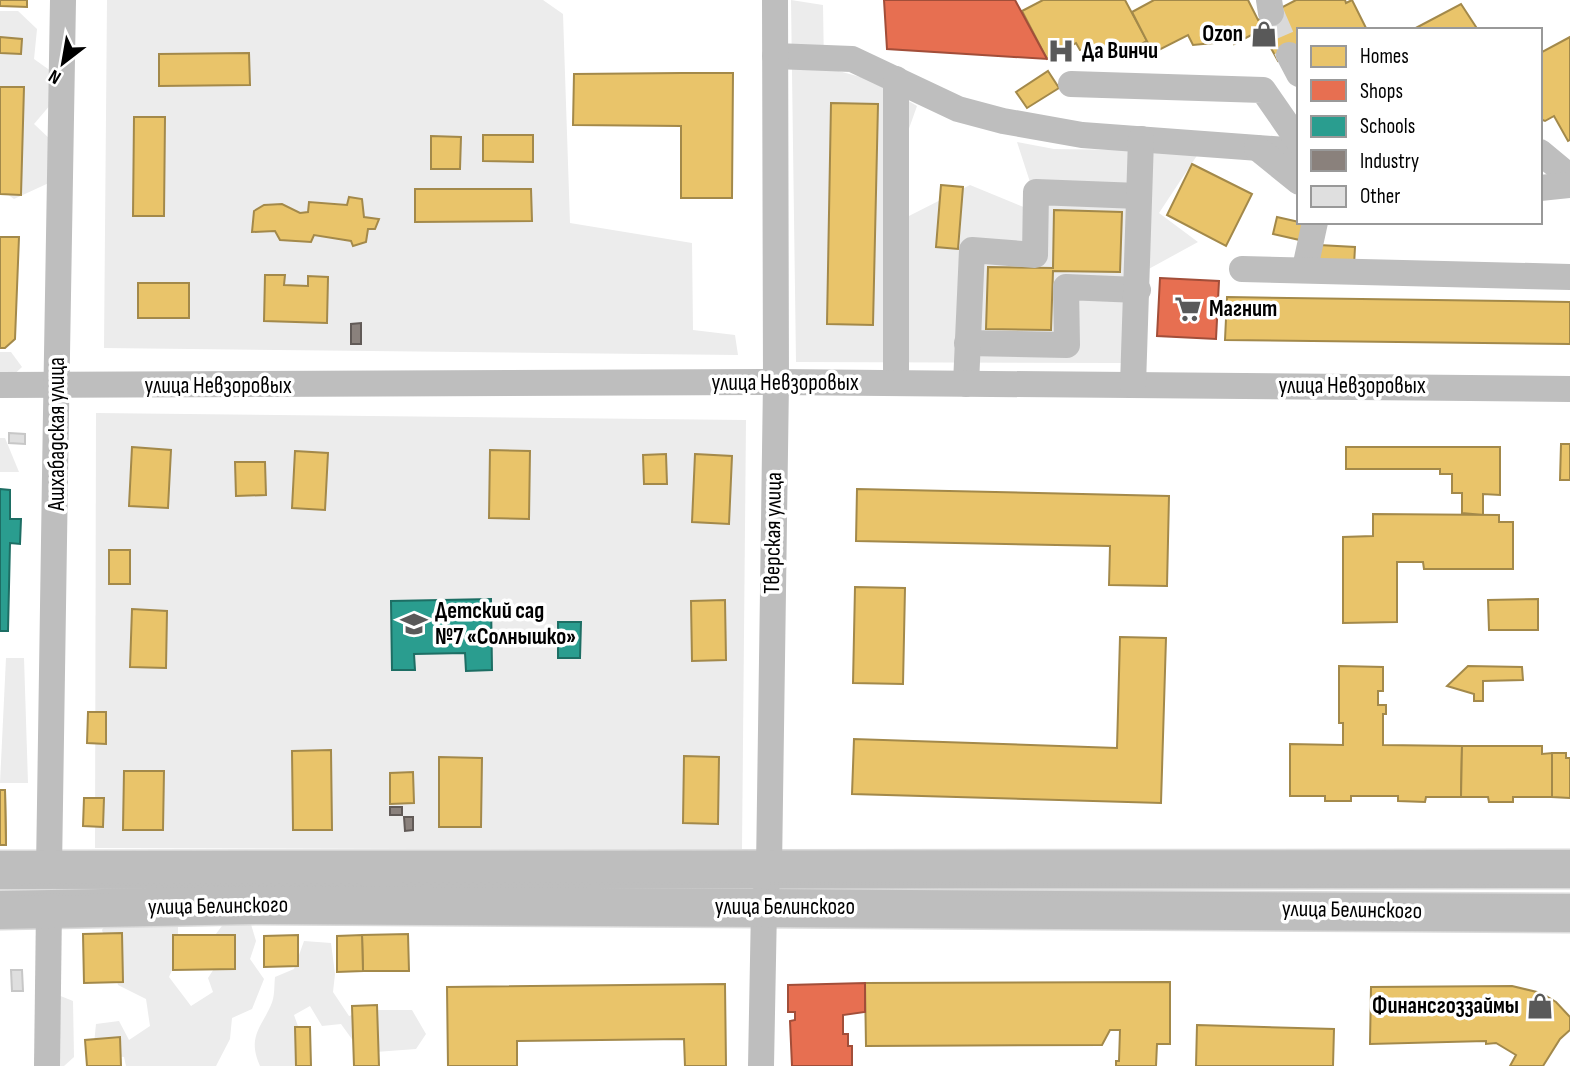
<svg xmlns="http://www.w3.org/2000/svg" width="1570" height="1066" viewBox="0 0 1570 1066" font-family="'Sofia Sans Condensed',sans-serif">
<rect width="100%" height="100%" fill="#fff"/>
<g fill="#ececec">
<polygon points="107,0 543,0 563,14 570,223 692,243 693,330 735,335 738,355 104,348"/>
<polygon points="791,0 823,5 824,67 875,81 917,106 906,137 905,218 970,185 1026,208 1030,182 1017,142 1054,149 1200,151 1159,213 1198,242 1145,271 1121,363 796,362"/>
<polygon points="0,11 18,11 37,29 34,59 55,74 51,104 34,124 52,141 51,182 14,199 0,189"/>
<polygon points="0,352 11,352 22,367 9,379 0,379"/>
<polygon points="96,413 746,420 742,850 95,848"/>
<polygon points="0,438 5,438 19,472 0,472"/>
<polygon points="6,658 24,658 28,783 0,783"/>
<polygon points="111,917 178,924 178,956 169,977 191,1006 213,992 208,978 219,961 209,943 228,918 250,921 256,941 250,959 264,979 252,1009 232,1018 230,1039 216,1066 126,1066 124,1057 109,1055 94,1044 96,1024 119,1021 129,1040 150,1026 146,999 118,985 102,930"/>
<path d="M304 941 331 943 335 974 333 992 349 1016 367 1010H412L426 1034 416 1049 362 1053 341 1024 322 1026 310 1006 294 1015 304 1043 296 1066H260C247 1037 261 1028 271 1005 275 997 274 986 275 977L294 969Z"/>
<polygon points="58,995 73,1001 74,1057 64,1066 57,1066"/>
</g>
<g fill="#e9c46a" stroke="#a3894a" stroke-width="2">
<polygon points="0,0 27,0 27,7 0,6"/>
<polygon points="1043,0 1125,0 1147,41 1119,56 1113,45 1102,51 1080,50 1076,43 1047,59 1022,11"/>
<polygon points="1154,0 1248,0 1258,20 1296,0 1345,0 1346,3 1352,0 1367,30 1299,30 1299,50 1278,61 1261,30 1234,44 1230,35 1214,43 1193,45 1188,35 1153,53 1132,12"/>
<polygon points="1461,4 1478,30 1412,30"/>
<polygon points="0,37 22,39 21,54 0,53"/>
<polygon points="1570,37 1570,140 1568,141 1554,116 1545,121 1540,119 1540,53"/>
<polygon points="249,53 250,85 159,86 159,54"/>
<polygon points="1048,71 1059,88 1027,108 1016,92"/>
<polygon points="682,73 733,73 732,198 681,198 681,126 573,125 574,74"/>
<polygon points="0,87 24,87 21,195 0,194"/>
<polygon points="831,103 878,104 873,325 827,324"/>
<polygon points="134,117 165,117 164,216 133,216"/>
<polygon points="483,135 533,135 533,162 483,161"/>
<polygon points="431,136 461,137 460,169 431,169"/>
<polygon points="1192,164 1252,194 1226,246 1167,215"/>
<polygon points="941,185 963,187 958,249 936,247"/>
<polygon points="415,189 531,189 532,221 415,222"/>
<polygon points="349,197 362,199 364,217 379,219 375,229 368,229 366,242 353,246 351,241 314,235 311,242 280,240 275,231 252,232 254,211 264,205 282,204 300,213 308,212 309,202 347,205"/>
<polygon points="1054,210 1122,212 1120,272 1053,271 1051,330 986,329 988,267 1053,268"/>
<polygon points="1277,217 1308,224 1304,241 1273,234"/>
<polygon points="0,237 19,237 15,339 5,348 0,348"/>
<polygon points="1319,245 1355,247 1354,266 1318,264"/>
<polygon points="265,275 285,275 284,285 308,286 308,276 328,277 327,323 264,321"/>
<rect x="138" y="283" width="51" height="35"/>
<polygon points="1227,297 1570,302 1570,344 1225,340"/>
<polygon points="1561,444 1570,444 1570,480 1560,480"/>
<polygon points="132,447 171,450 168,508 129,506"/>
<polygon points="1346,447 1500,447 1500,495 1483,494 1483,515 1462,513 1462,493 1452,493 1452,474 1440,474 1440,469 1346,469"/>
<polygon points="490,450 530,451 529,519 489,518"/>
<polygon points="295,451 328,453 325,510 292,508"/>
<polygon points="666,454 667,484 644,484 643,455"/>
<polygon points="695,454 732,456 729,524 692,522"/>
<polygon points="235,462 265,462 266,495 236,496"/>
<polygon points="857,489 1169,496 1167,586 1109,585 1110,546 856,541"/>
<polygon points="1373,514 1499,515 1499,522 1513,522 1513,569 1424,569 1423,562 1397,562 1397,622 1343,623 1343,537 1373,536"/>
<rect x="109" y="550" width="21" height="34"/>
<polygon points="855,587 905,588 903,684 853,683"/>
<polygon points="1538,599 1538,630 1489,630 1488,600"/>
<polygon points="725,600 726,660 692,661 691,601"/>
<polygon points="132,609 167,611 166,668 130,667"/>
<polygon points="1120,637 1166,638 1161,803 852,794 854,739 1117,748"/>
<polygon points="1339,666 1383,667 1383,691 1378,691 1378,705 1386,705 1386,714 1383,714 1383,745 1462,746 1461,797 1426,797 1425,802 1398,801 1398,796 1351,796 1351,801 1325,801 1325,796 1290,796 1290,744 1343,745 1343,723 1339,723"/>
<polygon points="1468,666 1522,667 1523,680 1483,681 1483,701 1474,701 1474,694 1447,686"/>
<polygon points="88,712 106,712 106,744 87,743"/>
<polygon points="1462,746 1542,746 1542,754 1552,753 1552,797 1513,797 1513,802 1489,802 1488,797 1461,797"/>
<polygon points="331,750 332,830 293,830 292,751"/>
<polygon points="1552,753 1566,753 1566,758 1570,758 1570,798 1552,797"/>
<polygon points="684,756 719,757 718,824 683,823"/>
<polygon points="439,757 482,758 481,827 439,827"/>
<polygon points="124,771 164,771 163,830 123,830"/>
<polygon points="413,772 414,803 390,804 390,773"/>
<polygon points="0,790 5,790 6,845 0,845"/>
<polygon points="0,790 5,790 6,845 0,845"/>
<polygon points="84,798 104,798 103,827 83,826"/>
<polygon points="122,933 123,982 84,983 83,934"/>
<polygon points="408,934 409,971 363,971 362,935"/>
<polygon points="173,935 235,935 235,969 173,970"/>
<polygon points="298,935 298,966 264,967 264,936"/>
<polygon points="362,935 363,971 337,972 337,936"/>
<polygon points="1170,982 1170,1044 1157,1044 1156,1066 1116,1066 1116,1061 1119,1061 1120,1030 1110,1030 1102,1045 866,1046 865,983"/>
<polygon points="725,984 726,1066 685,1066 684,1039 517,1041 517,1066 448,1066 447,987"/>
<polygon points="1512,986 1541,993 1556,1002 1570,1017 1570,1030 1560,1039 1543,1066 1510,1066 1516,1055 1496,1043 1486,1044 1486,1041 1370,1044 1371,987"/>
<polygon points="377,1005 379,1066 354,1066 352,1006"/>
<polygon points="1197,1025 1334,1029 1333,1066 1196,1066"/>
<polygon points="295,1027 310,1027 311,1066 296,1066"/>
<polygon points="120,1037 121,1066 87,1066 85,1040"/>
</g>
<g fill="#e76f51" stroke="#a24e39" stroke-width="2">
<polygon points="884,0 1015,0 1047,59 887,49"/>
<polygon points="1160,278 1219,281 1216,339 1157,336"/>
<polygon points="865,983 865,1012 843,1015 843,1034 848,1034 848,1046 852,1046 852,1066 792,1066 790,1021 795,1020 795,1012 788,1012 788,985"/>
</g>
<g fill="#2a9d8f" stroke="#1d6e64" stroke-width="2">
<polygon points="0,489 10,490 10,519 21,519 20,544 10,543 8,631 0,631"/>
<polygon points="491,599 492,670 466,671 465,653 414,654 415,670 392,670 391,601"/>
<polygon points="558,622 581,622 580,658 558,658"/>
</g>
<g fill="#8a817c" stroke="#615a57" stroke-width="2">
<polygon points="361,323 361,344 351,344 351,324"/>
<rect x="390" y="807" width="12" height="8"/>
<polygon points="404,817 413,817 413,830 405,831"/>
</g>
<g fill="#dfdfdf" stroke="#c7c7c7" stroke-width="2">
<polygon points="9,433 25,434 25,444 9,443"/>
<polygon points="11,970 22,970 23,991 12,991"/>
</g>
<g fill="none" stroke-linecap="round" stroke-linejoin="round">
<polyline stroke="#d9d9d9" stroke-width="26" stroke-dasharray="26 13" stroke-linecap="butt" points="1271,13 1289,55"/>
<g stroke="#dbdbdb" stroke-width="41">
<g id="primary">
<polyline points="0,870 1570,869"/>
<polyline points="0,910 256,905 1570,913"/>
</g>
</g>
<g stroke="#bebebe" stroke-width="26">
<polyline points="1269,0 1271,13"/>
<polyline points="1289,55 1299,74"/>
<polyline points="775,56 852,59 958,109 1003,121 1082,135 1299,151"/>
<polyline points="896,79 896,383"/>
<polyline points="1071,84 1263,90 1299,142"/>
<polyline points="1257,148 1299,182"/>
<polyline points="1540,152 1570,177"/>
<polyline points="1540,188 1570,185"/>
<polyline points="1305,268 1315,222"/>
<polyline points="1242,269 1570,277"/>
<polyline points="967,343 1067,345 1066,287 1138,290"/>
<polyline points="966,384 972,250 1035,255 1036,192 1139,196"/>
<polyline points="0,385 776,382 1570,389"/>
<polyline points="1133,385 1141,139"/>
<path d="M49 869C55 579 56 290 63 0"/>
<polyline points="47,1066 49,909"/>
<polyline points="761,1066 764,907 769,868 776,382 775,0"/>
</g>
<use href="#primary" stroke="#bebebe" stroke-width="38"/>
<g stroke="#bebebe" stroke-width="2">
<polyline points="0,885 767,883 1570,886"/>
<polyline points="952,894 1570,897"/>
<polyline points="14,895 108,894"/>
</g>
</g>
<defs>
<g id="shop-bare" transform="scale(2.1)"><path d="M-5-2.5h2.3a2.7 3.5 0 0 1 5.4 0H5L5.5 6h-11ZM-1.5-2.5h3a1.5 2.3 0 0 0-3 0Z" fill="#595959" stroke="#fff" stroke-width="2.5" paint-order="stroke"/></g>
<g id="hospital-bare" transform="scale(2.1)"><path d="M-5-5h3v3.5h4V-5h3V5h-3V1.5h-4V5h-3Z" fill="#595959" stroke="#fff" stroke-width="2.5" paint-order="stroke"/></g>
<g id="supermarket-bare" transform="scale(2.1)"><path d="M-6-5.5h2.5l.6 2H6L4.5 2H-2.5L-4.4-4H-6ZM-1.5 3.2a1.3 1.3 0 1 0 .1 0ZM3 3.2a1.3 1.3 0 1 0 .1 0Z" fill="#595959" stroke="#fff" stroke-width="2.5" paint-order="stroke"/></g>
<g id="school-bare" transform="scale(2.1)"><path d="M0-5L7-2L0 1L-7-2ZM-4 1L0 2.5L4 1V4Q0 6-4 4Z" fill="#595959" stroke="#fff" stroke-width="2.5" paint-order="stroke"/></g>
</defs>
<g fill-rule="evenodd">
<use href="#shop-bare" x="1264" y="34"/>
<use href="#hospital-bare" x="1061" y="51"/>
<use href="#supermarket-bare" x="1188" y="309"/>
<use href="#school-bare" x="414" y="624"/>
<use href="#shop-bare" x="1540" y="1006"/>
</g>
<g text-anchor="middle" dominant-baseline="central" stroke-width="7" stroke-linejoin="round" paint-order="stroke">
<g font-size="23" font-weight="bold" fill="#000" stroke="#fff" text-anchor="start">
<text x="1243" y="34" text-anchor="end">Ozon</text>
<text x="1082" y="51">Да Винчи</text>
<text x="1209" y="309">Магнит</text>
<text x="435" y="611">Детский сад<tspan x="435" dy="26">№7 «Солнышко»</tspan></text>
<text x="1519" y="1006" text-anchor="end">Финансгоззаймы</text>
</g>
<g font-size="23" fill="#000" stroke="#fff">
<text x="785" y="383">улица Невзоровых</text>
<text x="218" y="386">улица Невзоровых</text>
<text x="1352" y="386">улица Невзоровых</text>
<text transform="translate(57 434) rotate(-90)">Ашхабадская улица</text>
<text transform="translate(773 533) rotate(-89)">Тверская улица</text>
<text transform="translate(218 906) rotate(-1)">улица Белинского</text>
<text x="785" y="907">улица Белинского</text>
<text transform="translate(1352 910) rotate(1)">улица Белинского</text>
</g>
</g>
<rect x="1297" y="28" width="245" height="196" fill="#ffffff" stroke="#999999" stroke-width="2"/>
<rect x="1311" y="46" width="35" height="21" fill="#e9c46a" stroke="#999999" stroke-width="2"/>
<text x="1360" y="63" font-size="21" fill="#000000">Homes</text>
<rect x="1311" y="80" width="35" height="21" fill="#e76f51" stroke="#999999" stroke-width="2"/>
<text x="1360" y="98" font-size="21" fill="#000000">Shops</text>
<rect x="1311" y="116" width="35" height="21" fill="#2a9d8f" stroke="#999999" stroke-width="2"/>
<text x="1360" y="133" font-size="21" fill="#000000">Schools</text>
<rect x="1311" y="150" width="35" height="21" fill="#8a817c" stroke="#999999" stroke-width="2"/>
<text x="1360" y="168" font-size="21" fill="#000000">Industry</text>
<rect x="1311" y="186" width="35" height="21" fill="#dfdfdf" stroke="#999999" stroke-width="2"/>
<text x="1360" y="203" font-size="21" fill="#000000">Other</text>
<g transform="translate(63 63) rotate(211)" stroke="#ffffff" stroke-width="5" paint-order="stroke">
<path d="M0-5L12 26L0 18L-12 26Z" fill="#000000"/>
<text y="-10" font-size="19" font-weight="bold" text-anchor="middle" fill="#000000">N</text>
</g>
</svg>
